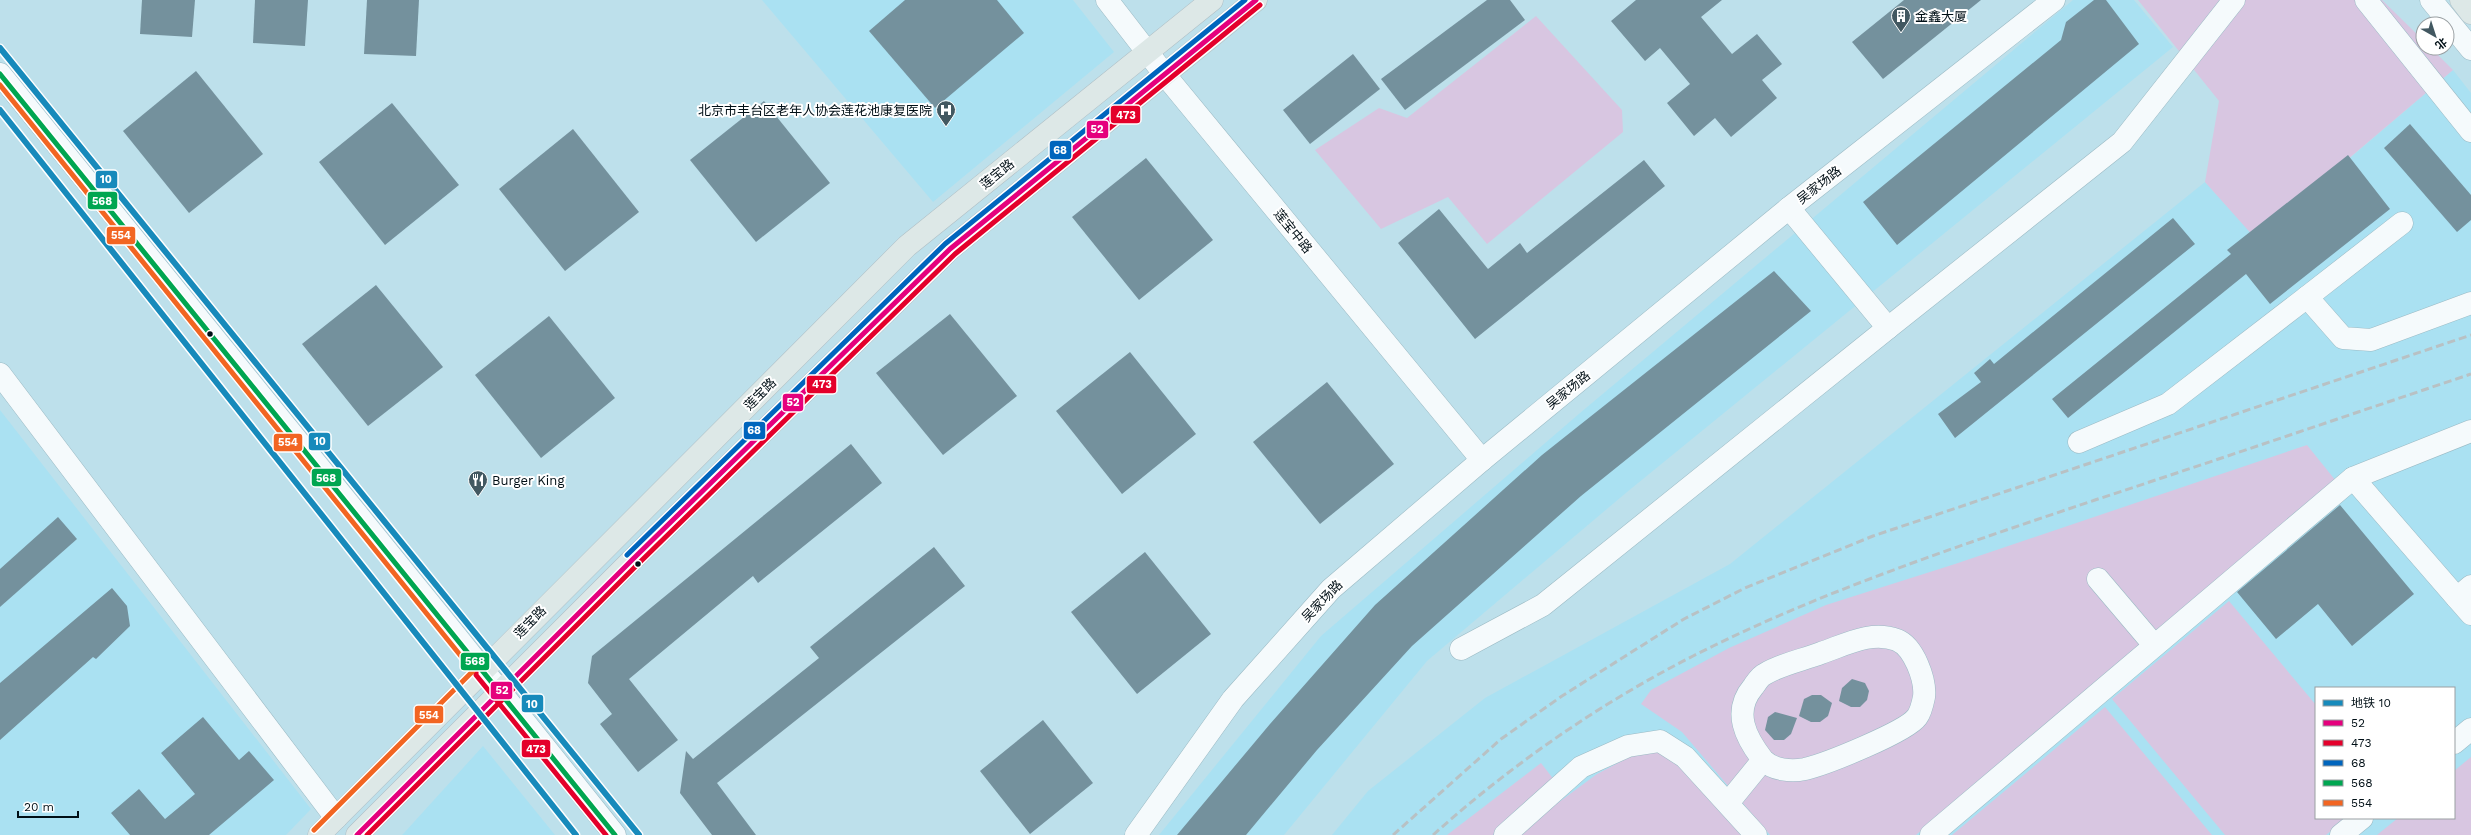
<svg xmlns="http://www.w3.org/2000/svg" width="2471" height="835" viewBox="0 0 2471 835" font-family="'Work Sans','Noto Sans SC',sans-serif">
<rect width="100%" height="100%" fill="#bde0eb"/>
<g fill="#aae1f2" fill-rule="evenodd">
<polygon points="762,0 1073,0 1114,52 933,202"/>
<polygon points="2073,0 2134,0 2173,47 1627,492 1427,661 1284,835 1159,835 1321,636 1580,413"/>
<path d="M2453 70 2471 93V835H1332L1368 791 1485 698 1730 564 2205 182 2256 238ZM2316 688H2454V818H2316Z"/>
<polygon points="0,410 311,809 286,835 0,835"/>
<polygon points="483,746 555,835 402,835 404,833"/>
</g>
<g fill="#d8c6e1">
<polygon points="2138,0 2382,0 2423,40 2423,48 2431,48 2453,70 2255,238 2205,182 2219,101"/>
<polygon points="1536,16 1622,110 1623,132 1487,244 1448,197 1381,229 1315,150 1379,108 1407,118"/>
<polygon points="2307,445 2336,481 1916,835 1770,835 1682,732 1641,704 1651,690 1729,648 1826,605 1955,564"/>
<polygon points="2229,601 2316,705 2316,818 2347,818 2326,835 2225,835 2112,699"/>
<polygon points="2105,707 2212,835 1952,835"/>
<polygon points="1665,752 1695,777 1744,835 1518,835 1532,822 1597,774 1637,753"/>
<polygon points="2471,757 2471,835 2377,835 2398,818 2454,818 2454,771"/>
<polygon points="1541,763 1555,781 1493,835 1447,835"/>
</g>
<g fill="#74919d">
<polygon points="142,0 195,0 192,37 140,34"/>
<polygon points="255,0 308,0 305,46 253,43"/>
<polygon points="367,0 419,0 416,56 364,54"/>
<polygon points="905,0 997,0 1024,33 935,108 869,31"/>
<polygon points="1487,0 1510,0 1525,20 1405,110 1381,79"/>
<polygon points="1636,0 1722,0 1701,17 1732,54 1757,34 1782,64 1762,80 1777,98 1731,137 1715,118 1694,136 1667,103 1690,84 1660,48 1645,61 1611,21"/>
<polygon points="1904,0 1981,0 1883,79 1852,42"/>
<polygon points="2094,0 2106,0 2139,44 1897,245 1863,202 2061,40 2066,22"/>
<polygon points="1353,54 1380,89 1310,144 1283,110"/>
<polygon points="196,71 263,154 189,213 123,131"/>
<polygon points="764,101 830,183 756,242 690,160"/>
<polygon points="392,103 459,185 385,245 319,162"/>
<polygon points="2410,124 2471,195 2471,220 2457,232 2384,148"/>
<polygon points="573,129 639,212 565,271 499,189"/>
<polygon points="2348,155 2390,209 2270,304 2246,274 2068,418 2052,399 2231,254 2227,250"/>
<polygon points="1146,158 1213,240 1139,300 1072,217"/>
<polygon points="1644,160 1665,186 1475,339 1398,243 1439,209 1488,269 1520,243 1527,253"/>
<polygon points="2173,218 2195,244 1955,438 1938,414 1981,382 1974,373 1990,359 1994,364"/>
<polygon points="1774,271 1811,311 1581,496 1412,646 1317,750 1246,835 1177,835 1270,724 1375,605 1542,455"/>
<polygon points="376,285 443,367 368,426 302,344"/>
<polygon points="950,314 1017,396 943,455 876,373"/>
<polygon points="549,316 615,398 541,458 475,375"/>
<polygon points="1130,352 1196,434 1122,494 1056,411"/>
<polygon points="1327,382 1394,464 1320,524 1253,442"/>
<polygon points="851,444 882,483 758,583 753,576 629,679 678,740 638,772 600,724 612,714 588,683 592,656"/>
<polygon points="2340,505 2414,594 2352,646 2318,604 2276,639 2237,592"/>
<polygon points="58,517 77,539 0,607 0,569"/>
<polygon points="934,547 965,586 717,783 756,835 712,835 680,793 686,751 693,759 819,658 810,647"/>
<polygon points="1145,552 1211,634 1137,694 1071,612"/>
<polygon points="112,588 127,606 130,626 96,659 93,657 0,740 0,683"/>
<polygon points="1852,679 1865,683 1869,691 1867,700 1860,707 1851,707 1839,701 1842,688"/>
<polygon points="1812,695 1821,695 1832,703 1828,716 1820,722 1811,722 1799,716 1804,699"/>
<polygon points="1775,712 1797,718 1791,734 1784,740 1774,740 1765,730 1768,717"/>
<polygon points="203,717 239,760 249,751 274,780 209,835 130,835 111,813 139,789 165,819 195,794 161,753"/>
<polygon points="1043,720 1093,783 1030,834 980,771"/>
</g>
<g fill="none" stroke-linecap="round" stroke-linejoin="round">
<g stroke="#9bbac4" stroke-width="23">
<g id="minor">
<polyline points="1107,0 1165,75 1482,460"/>
<polyline points="2366,0 2471,131"/>
<polyline points="2431,0 2471,49"/>
<polyline points="0,74 455,635 615,835"/>
<polyline points="1789,208 1888,328 2122,142 2234,0"/>
<polyline points="2402,223 2307,297 2343,338 2371,340 2471,303"/>
<polyline points="0,374 336,818"/>
<polyline points="2471,431 2353,478 2457,598 2471,586"/>
<polyline points="2079,442 2168,404 2307,297"/>
<polyline points="2098,579 2154,645"/>
<polyline points="2457,598 2471,614"/>
<polyline points="1461,649 1543,605 1888,328"/>
<polyline points="2454,743 2471,729"/>
<path d="M1728 803 1763 760C1746 738 1732 712 1753 687 1756 683 1760 676 1765 674 1781 664 1803 660 1821 653 1845 645 1871 630 1897 640 1914 647 1926 680 1924 697 1923 702 1920 713 1917 717 1906 732 1826 764 1805 769 1791 772 1773 770 1763 760"/>
<polyline points="1136,835 1233,699 1331,589 1482,460 1789,208 2054,0"/>
<polyline points="1505,835 1581,767 1628,746 1660,741 1685,757 1756,835"/>
<polyline points="1931,835 2353,478"/>
<polyline points="2341,835 2362,818"/>
</g>
</g>
<g stroke="#b0bfc5" stroke-width="23">
<g id="major">
<polyline points="2461,0 2471,13"/>
<polyline points="319,835 907,246 1212,0"/>
<polyline points="357,835 632,560 950,249 1256,0"/>
</g>
</g>
<use href="#minor" stroke="#f5fafc" stroke-width="22"/>
<use href="#major" stroke="#dde8e7" stroke-width="22"/>
<g stroke="#b8c1c4" stroke-width="3" stroke-dasharray="8 4" stroke-linecap="butt">
<polyline points="1393,835 1501,739 1562,696 1684,619 1745,588 1873,536 2471,335"/>
<path d="M1433 835C1511 765 1599 704 1693 656 1821 591 1959 546 2095 500 2220 459 2346 416 2471 374"/>
</g>
<g stroke="#fff" stroke-width="8">
<polyline id="bus-1" points="357,835 632,560 950,249 1256,0"/>
</g>
<g stroke="#fff" stroke-width="8">
<g id="bus-2">
<polyline points="482,661 476,668 476,675 606,835"/>
<polyline points="367,835 637,565 955,254 1260,5"/>
</g>
</g>
<g stroke="#fff" stroke-width="8">
<polyline id="bus-3" points="627,555 945,244 1245,0"/>
</g>
<g stroke="#fff" stroke-width="8">
<polyline id="bus-4" points="0,74 615,835"/>
</g>
<g stroke="#fff" stroke-width="8">
<polyline id="bus-5" points="0,85 473,671 314,830"/>
</g>
<use href="#bus-1" stroke="#e5007d" stroke-width="5"/>
<use href="#bus-2" stroke="#e4002b" stroke-width="5"/>
<use href="#bus-3" stroke="#0065bd" stroke-width="5"/>
<use href="#bus-4" stroke="#00a651" stroke-width="5"/>
<use href="#bus-5" stroke="#f26522" stroke-width="5"/>
<g stroke="#fff" stroke-width="9">
<g id="metro-1">
<polyline points="0,48 639,835"/>
<polyline points="0,110 576,835"/>
</g>
</g>
<use href="#metro-1" stroke="#178abb" stroke-width="6"/>
</g>
<defs>
<g id="building-pin" transform="scale(1)"><path d="M0 17L-7.5 6A9.5 9.5 0 1 1 7.5 6Z" fill="#425861" stroke="#fff"/><path d="M-4-6H4V6H1V3H-1V6H-4ZM-2.5-4.3h1.7v1.8h-1.7ZM.8-4.3h1.7v1.8H.8ZM-2.5-1h1.7V.8h-1.7ZM.8-1h1.7V.8H.8Z" fill="#fff"/></g>
<g id="hospital-pin" transform="scale(1)"><path d="M0 17L-7.5 6A9.5 9.5 0 1 1 7.5 6Z" fill="#425861" stroke="#fff"/><path d="M-5-5h3v3.5h4V-5h3V5h-3V1.5h-4V5h-3Z" fill="#fff"/></g>
<g id="restaurant-pin" transform="scale(1)"><path d="M0 17L-7.5 6A9.5 9.5 0 1 1 7.5 6Z" fill="#425861" stroke="#fff"/><path d="M-5-6h1v4h1v-4h1v4h1v-4h1v5L-1.5 .5V6h-2V.5L-5-1ZM5-6V6H3V1.5H1.5Q1.5-4 5-6Z" fill="#fff"/></g>
</defs>
<g fill-rule="evenodd">
<use href="#building-pin" x="1901" y="16"/>
<use href="#hospital-pin" x="946" y="110"/>
<use href="#restaurant-pin" x="478" y="480"/>
</g>
<g fill="#000f16" stroke="#fff" stroke-width="1.5">
<circle cx="210" cy="334" r="3.5"/>
<circle cx="638" cy="564" r="3.5"/>
</g>
<g text-anchor="middle" dominant-baseline="central" stroke-width="4" stroke-linejoin="round" paint-order="stroke">
<g font-size="13" fill="#000f16" stroke="#fff" text-anchor="start">
<text x="1915" y="16">金鑫大厦</text>
<text x="932" y="110" text-anchor="end">北京市丰台区老年人协会莲花池康复医院</text>
<text x="492" y="480">Burger King</text>
</g>
<g font-size="13" fill="#000f16" stroke="#fff">
<text transform="translate(997 174) rotate(-39)">莲宝路</text>
<text transform="translate(1819 185) rotate(-38)">吴家场路</text>
<text transform="translate(1293 231) rotate(51)">莲宝中路</text>
<text transform="translate(1568 390) rotate(-39)">吴家场路</text>
<text transform="translate(760 394) rotate(-45)">莲宝路</text>
<text transform="translate(1322 601) rotate(-46)">吴家场路</text>
<text transform="translate(530 622) rotate(-45)">莲宝路</text>
</g>
</g>
<g stroke="#fff" stroke-width="1.5">
<rect x="1110" y="105" width="31" height="19" rx="4" fill="#e4002b"/>
<rect x="1086" y="120" width="23" height="19" rx="4" fill="#e5007d"/>
<rect x="1049" y="140" width="23" height="20" rx="4" fill="#0065bd"/>
<rect x="95" y="170" width="23" height="19" rx="4" fill="#178abb"/>
<rect x="87" y="191" width="31" height="19" rx="4" fill="#00a651"/>
<rect x="106" y="226" width="30" height="19" rx="4" fill="#f26522"/>
<rect x="806" y="375" width="31" height="19" rx="4" fill="#e4002b"/>
<rect x="782" y="393" width="22" height="19" rx="4" fill="#e5007d"/>
<rect x="743" y="421" width="23" height="19" rx="4" fill="#0065bd"/>
<rect x="308" y="432" width="23" height="19" rx="4" fill="#178abb"/>
<rect x="273" y="433" width="30" height="19" rx="4" fill="#f26522"/>
<rect x="311" y="468" width="31" height="19" rx="4" fill="#00a651"/>
<rect x="460" y="652" width="30" height="19" rx="4" fill="#00a651"/>
<rect x="490" y="681" width="23" height="19" rx="4" fill="#e5007d"/>
<rect x="521" y="694" width="23" height="19" rx="4" fill="#178abb"/>
<rect x="414" y="705" width="30" height="19" rx="4" fill="#f26522"/>
<rect x="521" y="739" width="30" height="19" rx="4" fill="#e4002b"/>
</g>
<g font-size="11" text-anchor="middle" font-weight="bold" fill="#fff">
<text x="1126" y="119">473</text>
<text x="1097" y="133">52</text>
<text x="1060" y="154">68</text>
<text x="106" y="183">10</text>
<text x="102" y="205">568</text>
<text x="121" y="239">554</text>
<text x="822" y="388">473</text>
<text x="793" y="406">52</text>
<text x="754" y="434">68</text>
<text x="320" y="445">10</text>
<text x="288" y="446">554</text>
<text x="326" y="482">568</text>
<text x="475" y="665">568</text>
<text x="502" y="694">52</text>
<text x="532" y="708">10</text>
<text x="429" y="719">554</text>
<text x="536" y="753">473</text>
</g>
<rect x="2315" y="687" width="140" height="132" fill="#ffffff" stroke="#999fa2"/>
<rect x="2323" y="700" width="20" height="6" fill="#178abb" stroke="#999fa2"/>
<text x="2351" y="707" font-size="12" fill="#000f16">地铁 10</text>
<rect x="2323" y="720" width="20" height="6" fill="#e5007d" stroke="#999fa2"/>
<text x="2351" y="727" font-size="12" fill="#000f16">52</text>
<rect x="2323" y="740" width="20" height="6" fill="#e4002b" stroke="#999fa2"/>
<text x="2351" y="747" font-size="12" fill="#000f16">473</text>
<rect x="2323" y="760" width="20" height="6" fill="#0065bd" stroke="#999fa2"/>
<text x="2351" y="767" font-size="12" fill="#000f16">68</text>
<rect x="2323" y="780" width="20" height="6" fill="#00a651" stroke="#999fa2"/>
<text x="2351" y="787" font-size="12" fill="#000f16">568</text>
<rect x="2323" y="800" width="20" height="6" fill="#f26522" stroke="#999fa2"/>
<text x="2351" y="807" font-size="12" fill="#000f16">554</text>
<g transform="translate(2435 36) rotate(141)"><circle r="19" fill="#ffffff" stroke="#999fa2"/>
<path d="M0-3L7 15L0 10L-7 15Z" fill="#425861"/>
<text y="-6" font-size="11" font-weight="bold" text-anchor="middle" fill="#000f16">北</text>
</g>
<path d="M18 811v6h60v-6" fill="none" stroke="#000f16" stroke-width="2"/>
<text x="24" y="811" font-size="12" fill="#000f16" stroke="#ffffff" stroke-width="3" paint-order="stroke">20 m</text>
</svg>
